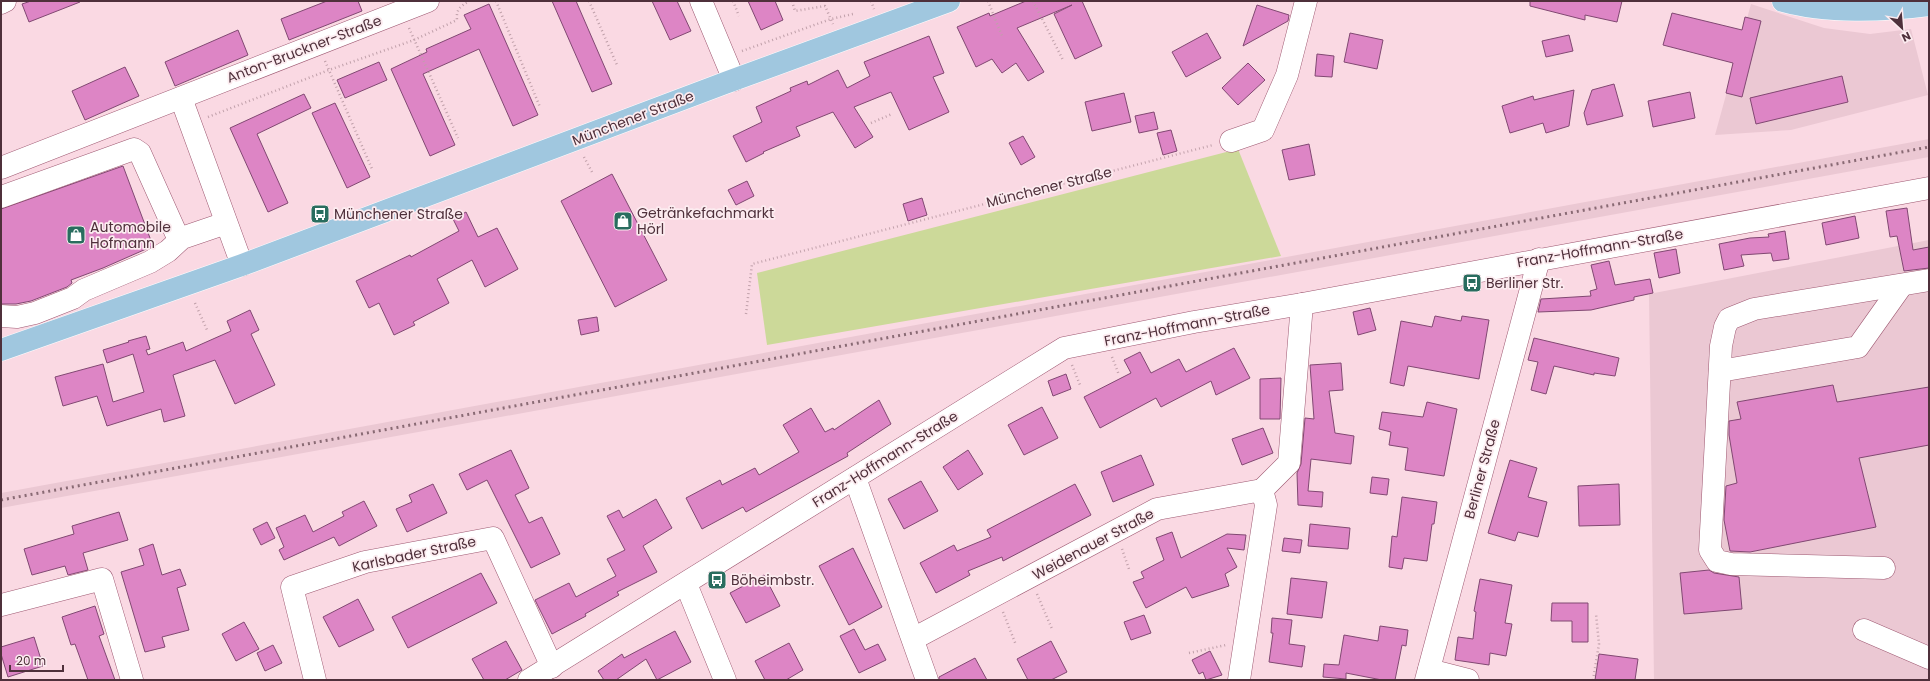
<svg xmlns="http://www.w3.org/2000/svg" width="1930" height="681" viewBox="0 0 1930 681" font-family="Poppins,sans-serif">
<rect width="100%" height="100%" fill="#fad9e3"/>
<g fill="#ebc8d3">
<polygon points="1751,4 1824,28 1870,34 1911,29 1928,95 1791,130 1715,135"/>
<polygon points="1929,139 1929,157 1,508 1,493"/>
<polygon points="1929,240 1929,680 1654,680 1649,294"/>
</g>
<polygon fill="#ccd999" points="1238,149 1281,256 767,345 757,273"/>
<g fill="#dd85c5" stroke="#814872">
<polygon points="31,1 80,1 80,2 29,22 22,4"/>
<polygon points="327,1 358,1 362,11 289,40 281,19"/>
<polygon points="552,1 576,1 612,84 592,92"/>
<polygon points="652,1 677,1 691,31 670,40"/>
<polygon points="748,1 775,1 783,20 761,30"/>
<polygon points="1026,1 1082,1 1102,46 1075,59 1054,14 1072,5 1017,28 1044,72 1028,81 1016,63 1002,73 992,59 976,67 957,27 989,13 990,16"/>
<polygon points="1530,1 1622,1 1617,22 1585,15 1585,20 1530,6"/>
<polygon points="489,4 538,115 513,126 479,49 423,74 455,145 430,156 391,69 427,52 426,49 471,29 464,15"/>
<polygon points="1257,5 1289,15 1288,21 1243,46"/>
<polygon points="1672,13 1742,30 1745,17 1761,21 1742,97 1726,93 1733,63 1663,45"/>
<polygon points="238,30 248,55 175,86 165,62"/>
<polygon points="1207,33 1221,58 1186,77 1172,52"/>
<polygon points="1350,33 1383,40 1377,69 1344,62"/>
<polygon points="1569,35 1573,51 1546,57 1542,41"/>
<polygon points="929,36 944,73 933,77 949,112 909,130 891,92 854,107 873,137 855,148 833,112 796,127 800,136 763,152 764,153 746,162 733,136 762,122 756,107 791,91 790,88 807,81 808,85 838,70 847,88 870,76 864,62"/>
<polygon points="1317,54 1334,56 1332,77 1315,76"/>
<polygon points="379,62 387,80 345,98 337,80"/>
<polygon points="1248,63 1265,80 1238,105 1222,88"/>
<polygon points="125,67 139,96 85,120 72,91"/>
<polygon points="1842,76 1848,102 1756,124 1750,98"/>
<polygon points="1614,84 1623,116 1587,125 1584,113 1592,90"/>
<polygon points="1574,90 1569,126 1546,133 1543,123 1510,133 1502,106 1533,96 1534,100"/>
<polygon points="1690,92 1695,118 1653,127 1648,101"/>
<polygon points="1124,93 1131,122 1092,131 1085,102"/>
<polygon points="304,94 311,108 257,134 288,203 268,212 230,128"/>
<polygon points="335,103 370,177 347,188 312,113"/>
<polygon points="1154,112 1158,129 1139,133 1135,116"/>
<polygon points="1171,130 1177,151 1163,155 1157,133"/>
<polygon points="1023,136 1035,157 1021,165 1009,143"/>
<polygon points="1309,144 1315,175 1289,180 1282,150"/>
<polygon points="123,166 153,246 103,268 71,280 72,283 67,287 31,301 16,304 1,304 1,209"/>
<polygon points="612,174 667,280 615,307 561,201"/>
<polygon points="747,181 754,196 736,205 728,190"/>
<polygon points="922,198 927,215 908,221 903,204"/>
<polygon points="1907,208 1913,250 1929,247 1929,268 1904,271 1897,236 1890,237 1886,211"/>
<polygon points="466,212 478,237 497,228 518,269 485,287 472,260 437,279 449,303 413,322 415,325 394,335 379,303 369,308 356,281 410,255 411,257 459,231 453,219"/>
<polygon points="1855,216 1859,238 1826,245 1822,223"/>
<polygon points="1785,231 1789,259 1773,261 1771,253 1741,255 1744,266 1724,270 1719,244 1750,238 1769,237 1768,234"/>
<polygon points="1676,249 1680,273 1659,278 1654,253"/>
<polygon points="1609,261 1615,285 1650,279 1653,293 1634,297 1634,300 1591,310 1538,312 1541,299 1591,296 1590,291 1597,289 1591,265"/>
<polygon points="1370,308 1376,330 1358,335 1353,312"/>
<polygon points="250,310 259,330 251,334 275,385 235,404 215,360 173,375 185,416 164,422 161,409 107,426 97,396 63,406 55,377 103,364 113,402 144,392 133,354 107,363 103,350 129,342 128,341 146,336 150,349 146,350 148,355 183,342 186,351 231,331 227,321"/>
<polygon points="1435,316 1461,321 1462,316 1489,320 1479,379 1408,366 1404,386 1390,383 1401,321 1432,327"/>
<polygon points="597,317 599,331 581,335 578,320"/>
<polygon points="1534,338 1619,358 1615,376 1594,373 1594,375 1554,366 1546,394 1531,390 1538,362 1528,360"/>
<polygon points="1234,348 1250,378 1216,395 1211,381 1161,407 1156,398 1100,428 1084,397 1131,373 1124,360 1140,352 1151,373 1179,359 1186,372"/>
<polygon points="1341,363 1343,390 1329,391 1335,433 1354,436 1351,464 1311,459 1308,491 1323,492 1322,507 1298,505 1297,473 1301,464 1305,418 1314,419 1310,365"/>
<polygon points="1066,374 1071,389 1053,396 1048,381"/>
<polygon points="1281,378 1280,419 1260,419 1260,379"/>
<polygon points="1833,385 1837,402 1929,387 1929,445 1859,458 1876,527 1750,552 1730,551 1724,520 1726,486 1737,483 1729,435 1729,421 1741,419 1737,402"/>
<polygon points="879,400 891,424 847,453 848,456 746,512 743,507 702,529 686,498 720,480 722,485 755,468 759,475 799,452 783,425 811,408 825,432 833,428 834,430"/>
<polygon points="1427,402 1457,409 1444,476 1405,470 1408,448 1389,445 1391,432 1379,429 1382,412 1423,417"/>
<polygon points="1042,407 1058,438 1024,455 1008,425"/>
<polygon points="1263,428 1273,453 1242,465 1232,439"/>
<polygon points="511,450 529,488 515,495 529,523 542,517 560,554 531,568 487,480 467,490 459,474"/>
<polygon points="968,450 983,474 958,490 943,467"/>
<polygon points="1141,455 1154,485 1113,502 1101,472"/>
<polygon points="1510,460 1537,468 1528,497 1547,502 1538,537 1518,532 1515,541 1488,533"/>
<polygon points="1372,477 1389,479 1387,495 1370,493"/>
<polygon points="921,481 938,511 904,529 888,499"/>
<polygon points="433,484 447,513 407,532 396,509 412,502 409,495"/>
<polygon points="1075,484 1091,515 1003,561 1002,557 968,571 970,575 936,593 920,563 954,545 957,551 991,537 987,530"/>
<polygon points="1619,484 1620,525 1579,526 1578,486"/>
<polygon points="1402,497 1437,502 1434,524 1432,524 1427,561 1404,558 1402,569 1389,567 1392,536 1397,537"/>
<polygon points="656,499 672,528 643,546 657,572 617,592 619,595 585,614 586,616 552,634 535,600 569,583 576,597 616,576 607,559 625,550 607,516 619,510 623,518"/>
<polygon points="364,501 377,526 339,546 334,537 284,560 279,550 284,547 276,528 305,515 313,532 344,516 342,512"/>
<polygon points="119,512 128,540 83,553 88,570 68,575 65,566 32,575 24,549 74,534 72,526"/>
<polygon points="267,522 275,538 261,545 253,529"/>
<polygon points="1310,524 1350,528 1348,549 1308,546"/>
<polygon points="1172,532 1181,558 1227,534 1246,535 1244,550 1227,548 1237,567 1225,574 1229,586 1192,598 1186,587 1146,608 1133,582 1144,578 1141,572 1164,560 1156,538"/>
<polygon points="1284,538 1302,540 1300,553 1282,551"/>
<polygon points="153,544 162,575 180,569 186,585 177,588 189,630 162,637 165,647 145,652 121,572 144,565 139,549"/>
<polygon points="853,548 882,607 849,625 819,566"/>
<polygon points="1709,570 1714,573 1739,577 1742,609 1684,614 1680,573"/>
<polygon points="481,573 497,603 408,648 392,617"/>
<polygon points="764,575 780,606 746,623 730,593"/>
<polygon points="1291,578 1327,582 1322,618 1287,614"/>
<polygon points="1480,579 1512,585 1505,623 1512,624 1506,656 1490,653 1489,665 1455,660 1458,637 1473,639 1476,612 1474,611"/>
<polygon points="358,599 374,630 339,647 323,617"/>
<polygon points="1552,603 1588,603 1588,642 1572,642 1572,621 1551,621"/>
<polygon points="95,606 104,634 99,636 115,680 88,680 75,644 71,645 62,617"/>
<polygon points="1144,615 1151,633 1131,640 1124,622"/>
<polygon points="1272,618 1292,620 1289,644 1305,646 1302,667 1269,662 1273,633 1271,633"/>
<polygon points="244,622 259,649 236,661 222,634"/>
<polygon points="1380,626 1408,630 1406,646 1402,645 1395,680 1382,680 1346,673 1346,679 1323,677 1324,664 1339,665 1344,635 1378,641"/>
<polygon points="854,629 865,650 878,644 886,660 859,673 840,636"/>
<polygon points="675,631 691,662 657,680 646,659 616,680 604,680 598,671 622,654 624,658"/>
<polygon points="34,637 43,666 8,677 1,654 1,647"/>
<polygon points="506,641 522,670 505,680 484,680 472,659"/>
<polygon points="1051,641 1067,672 1051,680 1028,680 1017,659"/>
<polygon points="789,643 803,670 786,680 765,680 755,661"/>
<polygon points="273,645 282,663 265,671 257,653"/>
<polygon points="1210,651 1222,675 1206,680 1203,672 1199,674 1192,660"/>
<polygon points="1599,654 1638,659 1635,680 1595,680"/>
<polygon points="975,658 987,680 939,680 939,677"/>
</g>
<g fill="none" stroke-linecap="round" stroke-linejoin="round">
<g stroke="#9e5972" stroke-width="23">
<g id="minor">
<polyline points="701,1 734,80"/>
<polyline points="1,3 5,1"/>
<polyline points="181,98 242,265"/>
<polyline points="1231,141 1263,130 1287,75 1306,1"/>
<polyline points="1,168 428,1"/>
<polyline points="1,197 134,149 140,153 179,240"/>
<polyline points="1,316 17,317 35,313 73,298 84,290 150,262 168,251 182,238 226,223"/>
<polyline points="1720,371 1858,347 1902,285"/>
<polyline points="855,478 927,680"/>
<polyline points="1262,490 1289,463 1302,304"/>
<polyline points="1884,568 1731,564 1717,561 1710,550 1721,346 1725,327 1729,319 1754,309 1929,280"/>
<polyline points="686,584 725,680"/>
<polyline points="1,605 102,579 132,680"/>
<polyline points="1864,630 1929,658"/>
<polyline points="913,639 1157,509 1262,490 1266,505 1239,680"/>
<polyline points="1429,670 1468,680"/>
<polyline points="315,680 292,587 365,562 493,538 552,667"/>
<polyline points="529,680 1064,348 1194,322 1302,304 1929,188"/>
<polyline points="1426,680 1539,259"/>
</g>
</g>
<g stroke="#fff" stroke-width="23">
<g id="major">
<path d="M1783 1C1826 13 1884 11 1929 5"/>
<polyline points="1,350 242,265 725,83 949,1"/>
</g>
</g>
<g stroke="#c0a0aa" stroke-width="2.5" stroke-dasharray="1 3" stroke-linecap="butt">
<polyline points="496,1 540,107"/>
<polyline points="589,1 617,65"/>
<polyline points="733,1 739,16"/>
<polyline points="792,1 795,11 825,6 833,24"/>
<polyline points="871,1 874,9"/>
<polyline points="988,1 1002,36"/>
<polyline points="1033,1 1063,60"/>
<polyline points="409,28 458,138"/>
<polyline points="742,51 831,19 853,14"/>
<polyline points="325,61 372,169"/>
<path d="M208 117 329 70 414 40 457 20C456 9 460 7 469 1"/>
<polyline points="871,123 892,114"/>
<polyline points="584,157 593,174"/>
<polyline points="195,303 207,330"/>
<polyline points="746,314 752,264 1213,145"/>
<polyline points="1112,357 1119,375"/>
<polyline points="1072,365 1080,385"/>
<polyline points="1122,549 1129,569"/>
<polyline points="1037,594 1052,629"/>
<polyline points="1003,612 1016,645"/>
<polyline points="1189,653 1226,645"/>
<polyline points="1593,680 1599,644 1596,614"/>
</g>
<use href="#minor" stroke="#fff" stroke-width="22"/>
<use href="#major" stroke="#a0c7df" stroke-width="22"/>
<polyline stroke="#896a74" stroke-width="3" stroke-dasharray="2 4" stroke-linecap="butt" points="1,500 1929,147"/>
</g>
<defs>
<g id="bus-square" transform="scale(1)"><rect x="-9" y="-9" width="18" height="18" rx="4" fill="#296d5f" stroke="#fcecf0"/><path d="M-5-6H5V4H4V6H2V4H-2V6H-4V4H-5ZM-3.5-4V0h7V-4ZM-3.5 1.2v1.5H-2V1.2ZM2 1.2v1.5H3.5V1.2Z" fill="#fff"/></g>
<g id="shop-square" transform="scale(1)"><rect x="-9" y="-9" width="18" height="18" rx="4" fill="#296d5f" stroke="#fcecf0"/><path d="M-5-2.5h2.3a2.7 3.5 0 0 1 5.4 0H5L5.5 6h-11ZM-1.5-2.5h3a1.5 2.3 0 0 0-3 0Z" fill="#fff"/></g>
</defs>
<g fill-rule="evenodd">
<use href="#bus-square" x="320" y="214"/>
<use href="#shop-square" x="623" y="221"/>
<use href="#shop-square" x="76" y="235"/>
<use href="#bus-square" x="1472" y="283"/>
<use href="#bus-square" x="717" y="580"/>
</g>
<g text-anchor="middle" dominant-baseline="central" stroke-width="3.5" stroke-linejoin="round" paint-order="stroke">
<g font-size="14" fill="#4f303b" stroke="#fcecf0">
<text transform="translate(304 49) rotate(-21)">Anton-Bruckner-Straße</text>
<text transform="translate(633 118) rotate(-21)">Münchener Straße</text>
<text transform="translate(1049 187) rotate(-14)">Münchener Straße</text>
<text transform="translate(1600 248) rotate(-10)">Franz-Hoffmann-Straße</text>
<text transform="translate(1187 325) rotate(-11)">Franz-Hoffmann-Straße</text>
<text transform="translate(885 459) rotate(-32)">Franz-Hoffmann-Straße</text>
<text transform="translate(1482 469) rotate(-75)">Berliner Straße</text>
<text transform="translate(1093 544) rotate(-28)">Weidenauer Straße</text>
<text transform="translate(414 554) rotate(-12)">Karlsbader Straße</text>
</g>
<g font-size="14" fill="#4f303b" stroke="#fcecf0" text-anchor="start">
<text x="637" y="213">Getränkefachmarkt<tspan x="637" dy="16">Hörl</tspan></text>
<text x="334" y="214">Münchener Straße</text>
<text x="90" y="227">Automobile<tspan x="90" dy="16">Hofmann</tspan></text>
<text x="1486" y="283">Berliner Str.</text>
<text x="731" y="580">Böheimbstr.</text>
</g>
</g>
<rect width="1930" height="681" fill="none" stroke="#4f303b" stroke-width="4"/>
<g transform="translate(1902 28) rotate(154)" stroke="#fcecf0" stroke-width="3" paint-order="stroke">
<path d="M0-3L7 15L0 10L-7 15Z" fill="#4f303b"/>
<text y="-6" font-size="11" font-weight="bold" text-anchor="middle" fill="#4f303b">N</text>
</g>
<path d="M10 665v6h53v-6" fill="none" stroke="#4f303b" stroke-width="2"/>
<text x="16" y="665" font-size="12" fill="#4f303b" stroke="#fcecf0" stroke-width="3" paint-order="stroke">20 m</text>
</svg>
